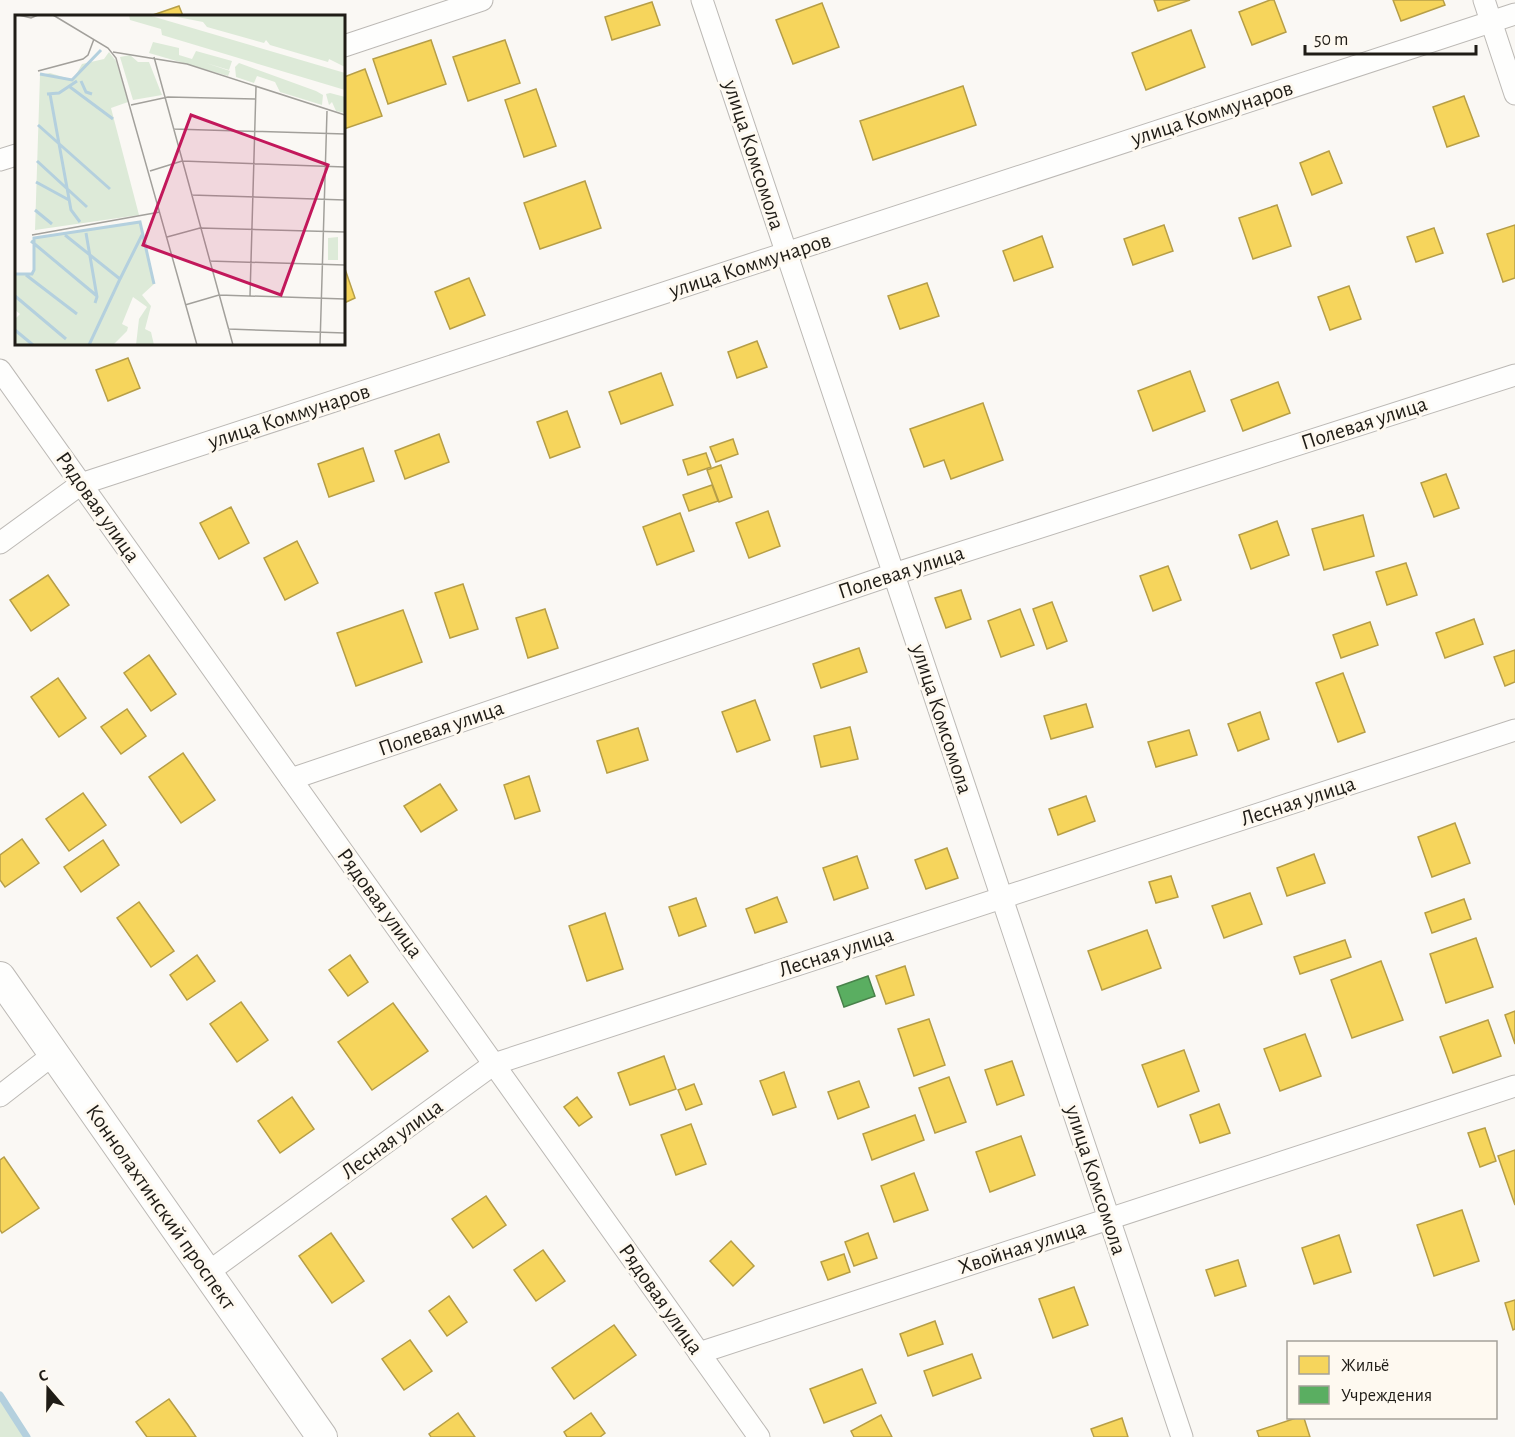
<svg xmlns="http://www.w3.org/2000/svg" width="1515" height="1437" viewBox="0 0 1515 1437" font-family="'Alegreya Sans',sans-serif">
<rect width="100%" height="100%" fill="#faf8f4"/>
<polygon fill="#ddead8" points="0,1395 27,1437 0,1437"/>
<g fill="#f6d55c" stroke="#b69e47" stroke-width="1.5">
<polygon points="1154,0 1190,0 1158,11"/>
<polygon points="1270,0 1274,0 1286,32 1252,45 1239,12"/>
<polygon points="1393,0 1443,0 1445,5 1401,21"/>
<polygon points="652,2 660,25 612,40 605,17"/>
<polygon points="822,3 839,47 793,64 776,20"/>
<polygon points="179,6 183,16 150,16"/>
<polygon points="1191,30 1205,67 1146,90 1132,53"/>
<polygon points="431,40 446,84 388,104 373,59"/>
<polygon points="505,40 520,83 468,101 453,57"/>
<polygon points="365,69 382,116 344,129 344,77"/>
<polygon points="963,86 976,125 873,160 860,121"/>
<polygon points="536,89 556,146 524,157 505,100"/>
<polygon points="1464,96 1479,136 1447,147 1433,107"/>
<polygon points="1329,151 1342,183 1312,195 1300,163"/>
<polygon points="585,181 601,228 540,249 524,203"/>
<polygon points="1277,205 1291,246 1253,259 1239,218"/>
<polygon points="1164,225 1173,251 1133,265 1124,239"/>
<polygon points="1515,225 1515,278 1503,282 1487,234"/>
<polygon points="1434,228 1443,253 1416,262 1407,237"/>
<polygon points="1042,236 1053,267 1014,281 1003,251"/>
<polygon points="344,266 355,298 344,303"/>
<polygon points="469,278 485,315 450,329 435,292"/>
<polygon points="927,283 939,316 900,329 888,296"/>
<polygon points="1349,286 1361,319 1330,330 1318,297"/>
<polygon points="757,341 767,367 737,378 728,352"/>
<polygon points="128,358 140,388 108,401 96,370"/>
<polygon points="1190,371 1205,411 1153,431 1138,391"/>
<polygon points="661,373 673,405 621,424 609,392"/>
<polygon points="1278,382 1290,413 1243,431 1231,400"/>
<polygon points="983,403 1003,460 951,479 944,460 924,467 910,429"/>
<polygon points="567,411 580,447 550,458 537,422"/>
<polygon points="439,434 449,462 405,479 395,451"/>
<polygon points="733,439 738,454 716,462 710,447"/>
<polygon points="363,448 374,481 329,497 318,464"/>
<polygon points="706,453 711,467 688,475 683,460"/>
<polygon points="721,465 732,497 719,502 707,470"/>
<polygon points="1446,474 1459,508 1434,517 1421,483"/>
<polygon points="712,485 718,501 689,511 683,495"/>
<polygon points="231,507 249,543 219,559 200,523"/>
<polygon points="768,511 780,546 749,558 736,523"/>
<polygon points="680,513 694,551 657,565 643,527"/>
<polygon points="1363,515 1374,556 1324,570 1312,529"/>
<polygon points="1277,521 1289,555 1251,569 1239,535"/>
<polygon points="297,541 318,583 285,600 264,558"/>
<polygon points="1406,563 1417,595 1387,605 1376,572"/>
<polygon points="1168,566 1181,600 1153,611 1140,576"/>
<polygon points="48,575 69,605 31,631 10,600"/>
<polygon points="463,584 478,629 450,638 435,593"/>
<polygon points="961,590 971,619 946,628 935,598"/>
<polygon points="1052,602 1067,641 1047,649 1033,609"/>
<polygon points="545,609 558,648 528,658 516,618"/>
<polygon points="1020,609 1034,645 1001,657 988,621"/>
<polygon points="403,610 422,662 356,686 337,633"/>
<polygon points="1474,619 1483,644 1445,658 1436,633"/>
<polygon points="1370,622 1378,645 1341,658 1333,635"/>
<polygon points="859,648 867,672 821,688 813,664"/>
<polygon points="1515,650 1515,682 1505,686 1494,657"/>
<polygon points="149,655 176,694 151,711 124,673"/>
<polygon points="1343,673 1365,732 1338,742 1316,683"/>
<polygon points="58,678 86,718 59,737 31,697"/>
<polygon points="755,700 770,740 737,752 722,712"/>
<polygon points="1086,704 1093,727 1051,739 1044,716"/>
<polygon points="127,709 146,736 121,754 101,727"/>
<polygon points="1260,712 1269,739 1238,751 1228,724"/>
<polygon points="850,727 858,759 821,767 814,736"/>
<polygon points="638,728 648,760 607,773 597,741"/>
<polygon points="1189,730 1197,755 1156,767 1148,742"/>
<polygon points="183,753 215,800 181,823 149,777"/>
<polygon points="529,776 540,811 515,819 504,785"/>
<polygon points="440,784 457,810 421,832 404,806"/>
<polygon points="83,793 106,825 69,851 46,819"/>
<polygon points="1086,796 1095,821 1058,835 1049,809"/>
<polygon points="1455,823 1470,863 1432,877 1418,837"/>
<polygon points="22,839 39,863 5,887 0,880 0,855"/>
<polygon points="103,840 119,865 81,892 64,867"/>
<polygon points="947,848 958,878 926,889 915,860"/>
<polygon points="1314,854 1325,883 1287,896 1277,868"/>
<polygon points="857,856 868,888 834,900 823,868"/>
<polygon points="1171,876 1178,897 1156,903 1149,882"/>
<polygon points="1250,893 1262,924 1224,938 1212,906"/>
<polygon points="777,897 787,922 755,933 746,909"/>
<polygon points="696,898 706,926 679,936 669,907"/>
<polygon points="1464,899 1471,919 1432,933 1425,913"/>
<polygon points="139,902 174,951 151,967 117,918"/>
<polygon points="605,913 623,969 587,981 569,926"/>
<polygon points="1147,930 1161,968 1102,990 1088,951"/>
<polygon points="1476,938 1493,987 1446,1003 1430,954"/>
<polygon points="1345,940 1351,957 1300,974 1294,957"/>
<polygon points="197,955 215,981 187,1000 170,975"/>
<polygon points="350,955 368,982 348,996 329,970"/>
<polygon points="1381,961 1403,1020 1352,1038 1331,980"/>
<polygon points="905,966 914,995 886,1004 876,976"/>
<polygon points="241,1002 268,1040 237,1062 210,1024"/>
<polygon points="393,1003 428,1051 372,1090 338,1042"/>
<polygon points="1515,1011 1515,1044 1505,1015"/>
<polygon points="929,1019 945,1065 914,1076 898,1029"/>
<polygon points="1488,1020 1501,1056 1453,1073 1440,1037"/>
<polygon points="1305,1034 1321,1076 1280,1091 1264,1049"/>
<polygon points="1184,1050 1199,1091 1158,1107 1142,1065"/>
<polygon points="664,1056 676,1089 630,1105 618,1073"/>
<polygon points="1012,1061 1024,1095 997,1105 985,1070"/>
<polygon points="784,1072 796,1107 773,1115 760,1081"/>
<polygon points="949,1077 966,1122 935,1133 919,1088"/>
<polygon points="859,1081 869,1107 838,1119 828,1092"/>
<polygon points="694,1084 702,1104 686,1110 678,1090"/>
<polygon points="292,1097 314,1129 280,1153 258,1121"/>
<polygon points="577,1097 592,1117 579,1126 564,1107"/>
<polygon points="1219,1104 1230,1133 1200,1143 1190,1115"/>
<polygon points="915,1115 924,1140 872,1160 863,1134"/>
<polygon points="691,1124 706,1164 676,1175 661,1135"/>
<polygon points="1485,1128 1496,1161 1480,1167 1468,1133"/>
<polygon points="1021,1136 1035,1175 990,1192 976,1152"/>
<polygon points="1515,1150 1515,1205 1498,1156"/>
<polygon points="4,1157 39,1208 2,1233 0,1230 0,1160"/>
<polygon points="914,1173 928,1210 894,1222 881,1186"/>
<polygon points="486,1196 506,1225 473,1248 452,1219"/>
<polygon points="1462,1210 1479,1261 1434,1276 1417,1225"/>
<polygon points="331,1233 364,1281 332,1303 299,1256"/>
<polygon points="868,1233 877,1258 854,1266 845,1242"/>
<polygon points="1339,1235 1351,1272 1314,1284 1302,1248"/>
<polygon points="731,1241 754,1266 733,1286 710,1261"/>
<polygon points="543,1250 565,1281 536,1301 514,1270"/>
<polygon points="844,1254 850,1272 828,1280 821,1262"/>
<polygon points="1238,1260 1246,1286 1215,1296 1206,1270"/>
<polygon points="1074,1287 1088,1325 1053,1338 1039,1299"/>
<polygon points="449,1296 467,1322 447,1336 429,1311"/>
<polygon points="1515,1300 1515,1329 1513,1330 1505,1303"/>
<polygon points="935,1321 943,1344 908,1356 900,1334"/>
<polygon points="614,1325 636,1355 574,1399 552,1368"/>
<polygon points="410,1340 432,1371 404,1390 382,1359"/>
<polygon points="972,1354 981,1378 933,1396 924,1371"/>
<polygon points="862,1369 876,1403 824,1423 810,1389"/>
<polygon points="169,1399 188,1425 196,1437 147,1437 136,1422"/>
<polygon points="458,1413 475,1437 431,1437 429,1434"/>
<polygon points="591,1413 605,1433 600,1437 567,1437 564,1432"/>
<polygon points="881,1415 892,1437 854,1437 851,1431"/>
<polygon points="1122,1418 1128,1437 1094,1437 1091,1429"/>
<polygon points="1296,1418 1304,1418 1310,1437 1259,1437 1257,1431"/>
</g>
<polygon fill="#5aae61" stroke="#48824a" stroke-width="1.5" points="868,976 875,996 844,1007 837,987"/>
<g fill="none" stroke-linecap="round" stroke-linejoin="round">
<polyline stroke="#b4d0de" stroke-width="7" points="0,1395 27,1437"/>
<g stroke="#bcb9b5" stroke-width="23">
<g id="minor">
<polyline points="702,0 1182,1437"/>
<polyline points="1484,0 1515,94"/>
<polyline points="344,46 482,0"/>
<polyline points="0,160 16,155"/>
<polyline points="0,370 759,1437"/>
<polyline points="0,543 81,484 1515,14"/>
<polyline points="291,779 894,574 1515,375"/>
<polyline points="0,1096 54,1054"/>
<polyline points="207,1273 494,1064 1515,730"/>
<polyline points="699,1353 1515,1086"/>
</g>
</g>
<g stroke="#bcb9b5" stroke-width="32">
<polyline id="secondary" points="0,977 322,1437"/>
</g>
<use href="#minor" stroke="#fefefd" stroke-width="21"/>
<use href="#secondary" stroke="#fefefd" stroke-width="30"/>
</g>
<g text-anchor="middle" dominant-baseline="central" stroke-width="6" stroke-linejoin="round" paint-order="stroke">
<g font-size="22" fill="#1f1c16" stroke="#fef9f0">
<text transform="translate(1212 113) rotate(-18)">улица Коммунаров</text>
<text transform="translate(754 155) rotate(72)">улица Комсомола</text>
<text transform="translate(750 265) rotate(-18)">улица Коммунаров</text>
<text transform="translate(289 416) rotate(-18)">улица Коммунаров</text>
<text transform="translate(1364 423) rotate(-18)">Полевая улица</text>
<text transform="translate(98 507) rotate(55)">Рядовая улица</text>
<text transform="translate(901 572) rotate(-18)">Полевая улица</text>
<text transform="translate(942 719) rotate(72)">улица Комсомола</text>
<text transform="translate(441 728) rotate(-19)">Полевая улица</text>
<text transform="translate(1298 801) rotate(-18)">Лесная улица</text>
<text transform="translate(380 903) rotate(54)">Рядовая улица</text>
<text transform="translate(836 952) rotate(-18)">Лесная улица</text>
<text transform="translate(392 1139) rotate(-36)">Лесная улица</text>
<text transform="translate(1096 1180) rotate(72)">улица Комсомола</text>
<text transform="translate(161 1207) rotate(55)">Коннолахтинский проспект</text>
<text transform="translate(1022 1247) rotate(-18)">Хвойная улица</text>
<text transform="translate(661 1299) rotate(55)">Рядовая улица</text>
</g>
</g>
<g transform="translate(15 15)">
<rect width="330" height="330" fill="#faf8f4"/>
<path d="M114 0H133L330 58V75L147 20 146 14 115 5ZM152 0H330V52L314 44 313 47 255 30 251 25 249 28 192 12 188 7ZM138 27 164 33V40L177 44 181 36 217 46 214 55 191 48 215 56 213 61 134 38ZM94 37 101 46 113 87 96 93 124 200 20 215 25 60 35 58 58 65 67 49 89 44ZM115 40 123 47H134L147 80 118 85 105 42ZM224 48 301 76 308 80 307 90 265 77 260 67 242 61 239 68 221 62 220 52ZM315 78 330 82V98L321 96 317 87 314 90 311 79ZM125 207 139 269 127 280 136 291 130 314 136 317 139 330H121L124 304 132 292 118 282 107 309 113 312 112 316 98 330H0V304L5 299 0 295V259H17L19 255V223ZM323 222V245H313V223Z" fill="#ddead8"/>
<path fill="none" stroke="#b4d0de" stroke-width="3" d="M25 59 57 65 86 35M66 66 71 77 77 79M55 72 98 104M32 79 44 78 62 66M35 79 56 195 65 207M23 110 95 174M22 146 72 192M21 167 54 185M20 195 37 209M71 218 82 282 80 288M50 220 105 264 74 330M16 226 82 281M0 259H17L19 255V223L125 207 139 269M11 260 62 299M105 264 127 220M0 281 51 324M0 315 18 330"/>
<path fill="none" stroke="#a2a09b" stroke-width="1.5" d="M4 0 16 3 23 0M38 0 93 33 101 43 182 330M98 37 172 49 330 100M139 42 218 330M23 56 68 44 73 40 79 24M116 90 153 82 240 84M158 114 330 119M135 156 167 146 330 152M176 180 330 185M17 220 145 197M152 222 185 213 330 217M194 246 330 250M235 281 241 72M170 290 204 280 330 284M213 314 330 318M305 330 312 96"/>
<path fill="#c2185b" fill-opacity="0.15" stroke="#c2185b" stroke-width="3" d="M176 100 313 150 266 280 128 230Z"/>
<rect width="330" height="330" fill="none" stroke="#1f1c16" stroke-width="3"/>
</g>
<rect x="1287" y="1341" width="210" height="78" fill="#fef9f0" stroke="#a5a199" stroke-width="1.5"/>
<rect x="1299" y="1356" width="30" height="18" fill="#f6d55c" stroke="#a5a199" stroke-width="1.5"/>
<text x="1341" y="1371" font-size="18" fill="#1f1c16">Жильё</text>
<rect x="1299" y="1386" width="30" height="18" fill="#5aae61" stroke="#a5a199" stroke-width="1.5"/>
<text x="1341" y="1401" font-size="18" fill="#1f1c16">Учреждения</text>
<g transform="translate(48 1389) rotate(340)" stroke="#fef9f0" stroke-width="4.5" paint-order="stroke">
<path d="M0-4.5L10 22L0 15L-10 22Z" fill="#1f1c16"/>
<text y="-9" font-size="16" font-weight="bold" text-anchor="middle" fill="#1f1c16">С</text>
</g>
<path d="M1305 45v9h171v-9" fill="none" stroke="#1f1c16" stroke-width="3"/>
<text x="1314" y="45" font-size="18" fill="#1f1c16" stroke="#fef9f0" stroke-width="4.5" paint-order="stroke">50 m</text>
</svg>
